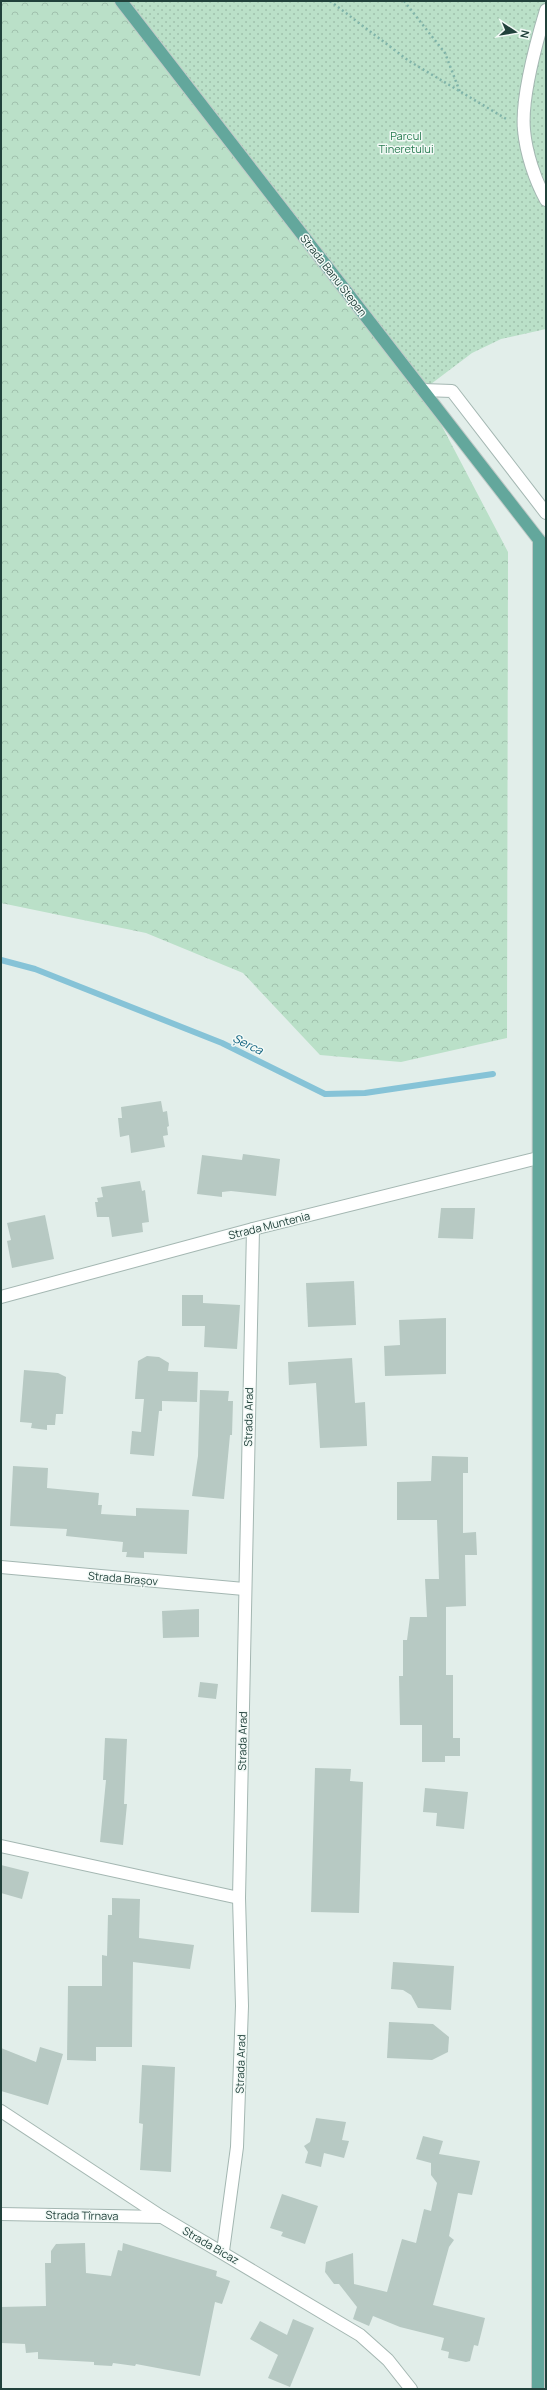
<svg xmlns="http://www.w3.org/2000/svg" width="547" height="2390" viewBox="0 0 547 2390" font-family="Manrope,sans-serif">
<defs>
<pattern id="forest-crowns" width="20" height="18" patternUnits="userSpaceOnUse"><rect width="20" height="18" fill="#bae0c8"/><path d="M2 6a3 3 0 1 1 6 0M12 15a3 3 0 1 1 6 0" fill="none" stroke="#a0c1ad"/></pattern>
<pattern id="park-dots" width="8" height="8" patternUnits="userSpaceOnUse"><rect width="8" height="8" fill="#bae0c8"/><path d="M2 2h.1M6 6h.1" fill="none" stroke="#a0c1ad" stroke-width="1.8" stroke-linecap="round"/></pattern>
</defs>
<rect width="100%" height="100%" fill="#e2eeea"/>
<polygon fill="url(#forest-crowns)" points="1,1 121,1 423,390 508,552 507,1038 401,1062 320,1055 243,973 146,933 1,903"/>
<polygon fill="url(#park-dots)" points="121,1 546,1 546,329 501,339 472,353 423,390"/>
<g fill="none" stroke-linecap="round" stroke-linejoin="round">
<polyline stroke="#86c3d7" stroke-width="6" points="1,960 35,969 222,1043 325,1094 365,1093 493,1074"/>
</g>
<g fill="#b7c9c3">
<polygon points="161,1101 163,1112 167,1111 169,1126 167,1127 168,1135 163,1136 165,1147 131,1153 129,1135 120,1137 118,1118 122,1118 121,1107"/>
<polygon points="243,1154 280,1159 276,1196 231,1191 222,1192 222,1197 197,1194 202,1155 242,1160"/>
<polygon points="140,1181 142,1191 145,1190 149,1222 142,1223 143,1232 112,1237 109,1217 97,1217 95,1202 98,1202 97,1198 103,1197 101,1187"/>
<polygon points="441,1208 475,1208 473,1239 438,1238"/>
<polygon points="45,1215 54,1259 12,1268 7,1241 11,1240 7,1223"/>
<polygon points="354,1281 356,1325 308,1327 306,1283"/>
<polygon points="182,1295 203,1295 203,1303 240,1305 237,1349 204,1347 205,1326 182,1326"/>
<polygon points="446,1318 446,1374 385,1376 384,1346 400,1345 399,1320"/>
<polygon points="147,1356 159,1357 169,1363 168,1371 198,1372 197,1402 162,1401 162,1411 159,1411 154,1456 130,1454 132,1431 141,1432 144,1399 135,1399 138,1361"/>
<polygon points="352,1358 355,1403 365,1402 367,1446 320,1448 316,1383 289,1385 288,1362"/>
<polygon points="24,1370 58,1373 66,1377 63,1414 56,1414 55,1425 47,1425 47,1430 31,1428 32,1423 20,1422"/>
<polygon points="200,1390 229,1391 228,1401 233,1401 232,1435 230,1435 224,1499 192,1496 198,1456"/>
<polygon points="432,1456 468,1457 468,1473 463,1473 463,1533 476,1532 477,1555 465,1555 466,1606 446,1607 446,1675 453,1675 453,1738 460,1738 460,1756 445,1756 445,1762 422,1762 422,1725 400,1725 399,1676 403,1676 403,1640 407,1640 410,1617 427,1617 425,1579 439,1579 437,1520 397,1520 397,1482 431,1481"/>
<polygon points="13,1466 48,1468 47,1488 99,1493 98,1505 102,1505 101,1514 136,1516 136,1508 189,1510 187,1554 144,1552 144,1558 126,1557 127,1552 122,1552 123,1542 66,1536 67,1529 10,1526"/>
<polygon points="199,1609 199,1637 163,1638 162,1611"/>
<polygon points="200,1682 218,1684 216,1699 198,1697"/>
<polygon points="105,1738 127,1739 124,1804 127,1804 123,1845 100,1842 106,1780 103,1780"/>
<polygon points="315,1768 351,1769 350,1781 363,1782 359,1913 311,1912"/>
<polygon points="425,1788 468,1792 464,1829 436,1826 437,1813 423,1812"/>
<polygon points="1,1865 29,1872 22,1899 1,1893"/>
<polygon points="112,1898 140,1899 139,1938 194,1945 190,1969 133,1962 132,2047 96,2047 96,2061 67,2060 68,1986 102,1986 102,1955 107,1956 108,1915 112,1915"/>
<polygon points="393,1962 454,1966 451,2010 418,2008 411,1995 403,1990 391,1989"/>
<polygon points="389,2022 433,2024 449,2037 448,2052 432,2060 387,2058"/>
<polygon points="40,2047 63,2054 48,2105 1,2091 1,2048 36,2062"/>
<polygon points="142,2065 175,2067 171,2172 140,2170 143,2124 139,2123"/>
<polygon points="316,2118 346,2122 342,2140 349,2141 344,2158 324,2153 321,2167 305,2163 308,2152 304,2146 310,2142"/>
<polygon points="423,2136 443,2141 439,2154 480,2161 472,2195 458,2193 449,2236 454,2240 449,2247 433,2305 485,2318 478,2346 474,2345 470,2361 466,2362 448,2358 449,2352 441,2350 444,2338 400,2327 373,2316 369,2326 353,2319 357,2307 339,2284 334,2284 325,2272 326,2262 353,2253 354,2284 387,2292 402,2239 416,2243 424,2209 431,2211 437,2183 431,2175 431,2163 416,2159"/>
<polygon points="282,2194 318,2206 305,2244 281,2236 283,2232 270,2228"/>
<polygon points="85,2243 86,2273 111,2276 118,2250 122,2251 123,2243 217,2271 216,2276 230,2281 222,2304 215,2302 200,2376 136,2364 135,2366 113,2363 112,2366 94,2365 94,2362 38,2359 38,2352 26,2353 25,2344 1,2343 1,2307 46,2306 45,2263 51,2263 51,2251 56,2244"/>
<polygon points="293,2319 314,2328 290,2387 268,2378 278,2355 250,2339 260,2321 287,2335"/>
</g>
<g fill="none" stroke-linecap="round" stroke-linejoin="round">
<g stroke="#a4b7b2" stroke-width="14">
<g id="minor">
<path d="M546 10C537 40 521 99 524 130 526 153 535 180 546 200"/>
<polyline points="423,390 452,391 546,513"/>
<polyline points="1,1297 253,1229 538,1158"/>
<polyline points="1,1567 244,1589"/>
<polyline points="1,1846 239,1898"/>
<polyline points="1,2111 162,2217 360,2335 388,2360 411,2389"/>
<polyline points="1,2214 162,2217"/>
<polyline points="223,2251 237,2147 242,2006 239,1898 253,1229"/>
</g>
</g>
<g stroke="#c1cac8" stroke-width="14">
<g id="major">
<polyline points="121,1 543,545"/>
<polyline points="538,2389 539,540"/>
</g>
</g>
<g stroke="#80b4a9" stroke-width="2.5" stroke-dasharray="2 3" stroke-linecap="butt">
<polyline points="330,1 409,61 508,120"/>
<polyline points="404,1 445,53 460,92"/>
</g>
<use href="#minor" stroke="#fff" stroke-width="12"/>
<use href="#major" stroke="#63a79c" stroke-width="12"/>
</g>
<g text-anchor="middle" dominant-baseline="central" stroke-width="3" stroke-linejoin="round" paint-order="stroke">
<g font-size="11" fill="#277b50" stroke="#f3faf7">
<text x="406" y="135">Parcul<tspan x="406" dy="13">Tineretului</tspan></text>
</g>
<g font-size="11" fill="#21413b" stroke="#f3faf7">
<text transform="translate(334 275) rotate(52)">Strada Banu Stepan</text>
<text transform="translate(269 1225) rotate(-14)">Strada Muntenia</text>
<text transform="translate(248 1417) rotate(-89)">Strada Arad</text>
<text transform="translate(123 1578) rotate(5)">Strada Brașov</text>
<text transform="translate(242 1741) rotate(-89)">Strada Arad</text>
<text transform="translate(240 2064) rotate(-88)">Strada Arad</text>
<text transform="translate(82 2215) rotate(1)">Strada Tîrnava</text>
<text transform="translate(211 2245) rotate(30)">Strada Bicaz</text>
</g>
<g font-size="12" font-style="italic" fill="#156582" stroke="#f3faf7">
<text transform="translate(248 1044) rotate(26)">Șerca</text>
</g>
</g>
<rect width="547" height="2390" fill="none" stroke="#21413b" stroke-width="4"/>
<g transform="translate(515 32) rotate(102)" stroke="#f3faf7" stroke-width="3" paint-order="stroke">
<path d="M0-3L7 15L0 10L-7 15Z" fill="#21413b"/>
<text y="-6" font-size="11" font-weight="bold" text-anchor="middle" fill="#21413b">N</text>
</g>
</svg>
